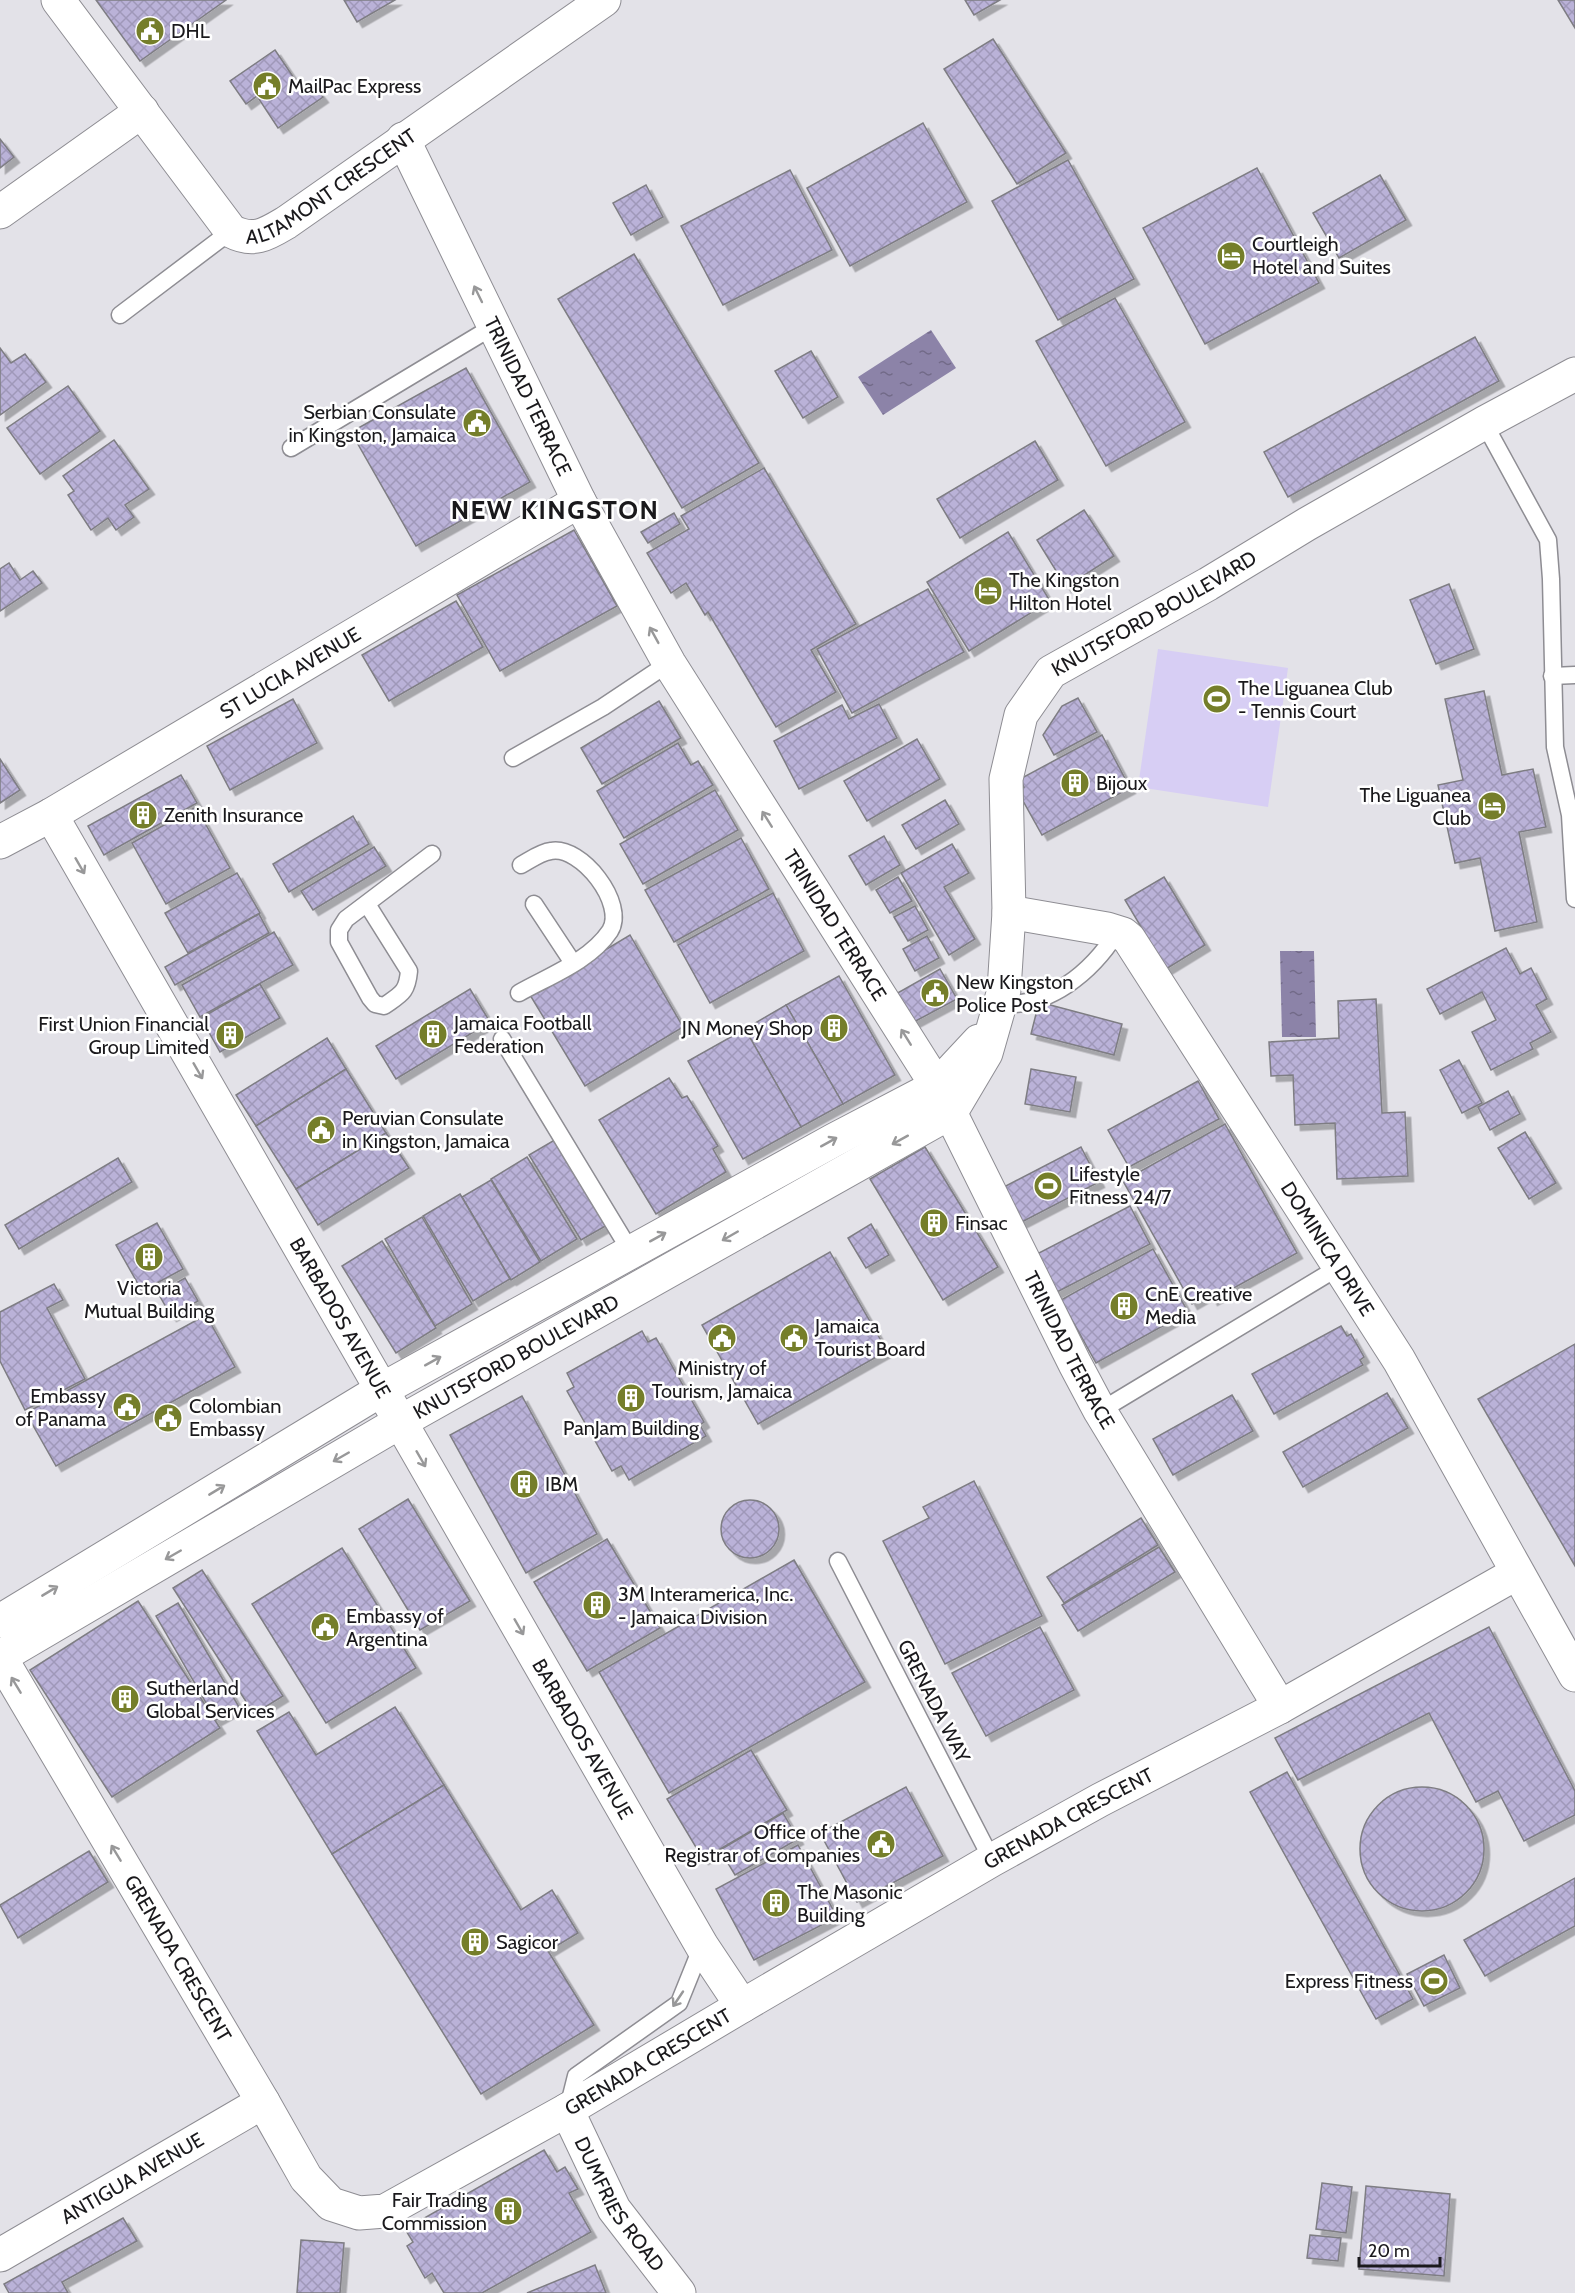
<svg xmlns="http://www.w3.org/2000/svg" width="1575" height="2293" viewBox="0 0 1575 2293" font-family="Cabin,sans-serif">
<defs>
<pattern id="water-ripples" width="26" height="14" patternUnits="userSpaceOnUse" patternTransform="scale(1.5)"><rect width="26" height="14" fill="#8c83a8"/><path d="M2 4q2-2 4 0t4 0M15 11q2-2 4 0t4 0" fill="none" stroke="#726a88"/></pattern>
<pattern id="building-cross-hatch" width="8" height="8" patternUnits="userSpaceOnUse" patternTransform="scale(1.5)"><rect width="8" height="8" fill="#bab2d8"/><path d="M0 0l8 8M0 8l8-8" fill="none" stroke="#9f98b9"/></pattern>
<filter id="shadow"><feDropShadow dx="5.5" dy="5.5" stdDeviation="0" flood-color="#0004"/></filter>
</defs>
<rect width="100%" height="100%" fill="#e3e2e8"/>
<polygon fill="#d7cef4" points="1158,649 1288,668 1268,807 1138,787"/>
<g fill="url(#water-ripples)">
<polygon points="931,330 956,368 883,415 858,377"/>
<polygon points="1280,951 1314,951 1316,1037 1282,1037"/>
</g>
<g fill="url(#building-cross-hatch)" stroke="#7e7d83" stroke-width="1.5" filter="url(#shadow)">
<polygon points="96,0 226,0 140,61"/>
<polygon points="344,0 395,0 357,22"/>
<polygon points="965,0 1000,0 974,15"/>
<polygon points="1558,0 1575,0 1575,28"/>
<polygon points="993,39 1066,153 1017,184 944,69"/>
<polygon points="275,50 302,90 312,83 323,97 278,128 257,96 246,104 230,81"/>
<polygon points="923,123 967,202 850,266 807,188"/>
<polygon points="0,139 14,157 0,168"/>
<polygon points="1068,160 1134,279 1058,320 992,201"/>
<polygon points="1257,168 1319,283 1205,344 1143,228"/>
<polygon points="790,170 832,250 723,305 681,226"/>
<polygon points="1380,175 1406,220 1339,258 1313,213"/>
<polygon points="646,185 663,217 631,235 613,203"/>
<polygon points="634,254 759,463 682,508 558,299"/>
<polygon points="1115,298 1185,422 1106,466 1036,341"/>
<polygon points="1475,337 1499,381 1288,497 1264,452"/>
<polygon points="0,348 11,363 25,354 46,382 0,415"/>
<polygon points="811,351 838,397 803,418 775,371"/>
<polygon points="466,368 530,482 416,546 351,432"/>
<polygon points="68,386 100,431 40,474 7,428"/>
<polygon points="114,440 149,489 125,505 134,517 116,530 108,518 91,530 68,495 74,491 63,476"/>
<polygon points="1035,441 1058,480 960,538 937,499"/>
<polygon points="764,468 856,624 811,650 836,692 776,727 708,612 705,615 686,583 671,593 647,553 689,529 681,516"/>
<polygon points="1084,510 1114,556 1066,587 1037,540"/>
<polygon points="674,513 680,524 648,543 641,532"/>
<polygon points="574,530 617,606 500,671 457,595"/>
<polygon points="1008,532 1050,601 969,651 927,582"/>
<polygon points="9,563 20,580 33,571 42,583 0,611 0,569"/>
<polygon points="1449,584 1474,649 1436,664 1410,600"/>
<polygon points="928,589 964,652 852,713 817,649"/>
<polygon points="456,601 483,647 389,701 362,655"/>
<polygon points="1484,691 1502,775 1533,769 1546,827 1519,832 1537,922 1495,931 1480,858 1455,863 1438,785 1463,780 1445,699"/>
<polygon points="1078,698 1097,732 1054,755 1043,735 1062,706"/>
<polygon points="293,699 317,743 230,790 207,746"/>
<polygon points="659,701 681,738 602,784 581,748"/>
<polygon points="879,704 897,738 799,789 774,741 842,705 849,719"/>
<polygon points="1102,735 1130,788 1042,835 1017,790 1024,787 1020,779"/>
<polygon points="917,739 940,779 867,821 844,781"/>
<polygon points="678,743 691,765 698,761 713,785 624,838 597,791"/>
<polygon points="0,759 20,790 0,803"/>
<polygon points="181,775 197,803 104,855 88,826"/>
<polygon points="715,790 738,830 643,884 620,844"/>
<polygon points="945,800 959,824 916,849 902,825"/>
<polygon points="196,807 230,868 166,904 132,843"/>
<polygon points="353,816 369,844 289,892 273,864"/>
<polygon points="884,836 900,865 866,885 849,856"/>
<polygon points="741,838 769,889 674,942 645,890"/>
<polygon points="952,844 969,873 944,887 975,939 949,955 901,873"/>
<polygon points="374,847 386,866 313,910 301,891"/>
<polygon points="237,873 260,913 188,953 165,913"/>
<polygon points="898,877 912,901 890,913 876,890"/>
<polygon points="1164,877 1205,945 1166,969 1125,900"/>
<polygon points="773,893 804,951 710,1003 678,945"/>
<polygon points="915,906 928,930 908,941 894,917"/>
<polygon points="259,914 269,933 175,985 165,967"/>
<polygon points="274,932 293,965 200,1017 182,985"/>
<polygon points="630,935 683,1027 585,1086 530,995"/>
<polygon points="927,936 939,958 915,971 903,949"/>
<polygon points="1506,948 1520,974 1531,968 1547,999 1536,1005 1551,1032 1530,1043 1533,1049 1491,1070 1472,1032 1496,1020 1482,992 1440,1014 1427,989"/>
<polygon points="940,969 957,999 910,1024 894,995"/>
<polygon points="839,976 895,1075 843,1104 786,1005"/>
<polygon points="260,984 280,1018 220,1052 201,1018"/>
<polygon points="470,989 490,1022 396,1079 376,1046"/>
<polygon points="1376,999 1382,1113 1405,1112 1408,1176 1337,1179 1335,1123 1295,1125 1293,1075 1271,1076 1269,1042 1339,1038 1338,1001"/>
<polygon points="1039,1002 1122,1024 1114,1055 1031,1034"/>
<polygon points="786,1005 843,1104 801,1127 745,1029"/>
<polygon points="745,1029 801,1127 743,1159 688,1061"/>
<polygon points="327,1038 346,1069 256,1126 236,1095"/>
<polygon points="1459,1060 1482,1103 1462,1113 1440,1070"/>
<polygon points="346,1069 386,1133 296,1189 256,1126"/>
<polygon points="1031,1069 1076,1077 1070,1112 1025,1104"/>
<polygon points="669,1078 682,1098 687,1096 718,1146 713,1149 726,1172 656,1214 599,1120"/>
<polygon points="1198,1081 1219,1119 1129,1167 1108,1130"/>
<polygon points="1508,1091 1520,1114 1490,1130 1478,1107"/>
<polygon points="1225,1124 1297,1253 1212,1300 1209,1294 1192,1304 1123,1181"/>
<polygon points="1525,1132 1556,1183 1529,1199 1498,1148"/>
<polygon points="386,1133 409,1168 318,1225 296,1189"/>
<polygon points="558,1138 609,1224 581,1240 529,1155"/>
<polygon points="925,1147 998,1267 943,1300 870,1179"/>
<polygon points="1081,1147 1099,1182 1016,1225 998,1190"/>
<polygon points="527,1157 577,1239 541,1261 491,1179"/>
<polygon points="118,1158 132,1182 19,1249 5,1225"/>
<polygon points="491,1180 540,1262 511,1280 462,1197"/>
<polygon points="460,1194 510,1279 473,1301 423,1216"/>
<polygon points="1130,1206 1150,1244 1053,1294 1033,1256"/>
<polygon points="422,1217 472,1304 435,1326 385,1239"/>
<polygon points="157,1223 183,1269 142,1291 116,1245"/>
<polygon points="871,1224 889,1255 866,1268 848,1238"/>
<polygon points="382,1241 436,1328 396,1353 342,1266"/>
<polygon points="1153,1249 1188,1312 1096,1363 1061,1300"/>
<polygon points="830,1252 887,1351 758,1424 702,1325"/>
<polygon points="185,1278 198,1301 171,1316 158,1293"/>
<polygon points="54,1284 63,1300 47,1308 85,1379 25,1410 0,1361 0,1312"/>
<polygon points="206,1315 235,1367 56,1466 26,1413"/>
<polygon points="1341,1326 1347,1336 1351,1334 1364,1357 1360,1360 1363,1365 1274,1414 1252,1374"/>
<polygon points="642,1331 648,1342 656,1338 704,1422 700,1425 706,1436 629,1480 621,1466 612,1471 567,1391 574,1387 567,1373"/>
<polygon points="1575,1344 1575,1566 1478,1399"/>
<polygon points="1387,1393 1408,1428 1303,1487 1283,1452"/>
<polygon points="1232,1395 1253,1431 1173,1475 1153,1439"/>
<polygon points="522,1396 597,1534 526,1573 450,1435"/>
<polygon points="974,1481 1042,1616 945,1664 883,1541 929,1518 923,1507"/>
<polygon points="408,1499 470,1601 420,1630 359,1529"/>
<circle cx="750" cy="1529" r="29"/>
<polygon points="1141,1518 1158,1545 1064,1603 1047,1577"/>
<polygon points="607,1539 660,1628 587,1671 534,1582"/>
<polygon points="1159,1547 1175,1572 1078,1631 1062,1605"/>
<polygon points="342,1548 416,1668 326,1723 252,1604"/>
<polygon points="794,1560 865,1682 669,1793 599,1672"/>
<polygon points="202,1570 283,1696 254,1714 173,1588"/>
<polygon points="138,1601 220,1728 112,1797 30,1670"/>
<polygon points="178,1603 239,1707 216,1720 156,1616"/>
<polygon points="1040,1627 1074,1690 986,1736 952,1673"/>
<polygon points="1489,1627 1575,1791 1575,1815 1524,1841 1498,1791 1476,1802 1429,1713 1298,1780 1275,1738"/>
<polygon points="395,1707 444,1785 332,1854 257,1731 289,1712 316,1755"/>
<polygon points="751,1750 787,1810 703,1859 667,1799"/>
<polygon points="1287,1772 1413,1999 1376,2019 1250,1792"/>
<polygon points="444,1785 521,1910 552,1890 578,1933 548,1951 594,2025 481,2094 332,1854"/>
<circle cx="1422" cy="1849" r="62"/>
<polygon points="906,1787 943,1856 857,1902 820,1833"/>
<polygon points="783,1813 798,1839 735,1875 720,1850"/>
<polygon points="798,1845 837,1917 754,1960 716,1889"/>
<polygon points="89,1851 108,1882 18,1938 0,1905"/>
<polygon points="1575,1878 1575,1926 1485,1976 1464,1940"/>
<polygon points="1444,1955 1460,1988 1424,2006 1407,1974"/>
<polygon points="544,2150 557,2172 565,2167 578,2189 569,2193 591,2232 482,2293 444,2293 432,2273 425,2278 407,2246 413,2242 405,2229"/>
<polygon points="1322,2183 1352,2187 1346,2233 1316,2229"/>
<polygon points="1366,2186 1450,2194 1444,2276 1359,2269"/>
<polygon points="123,2218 137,2241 62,2282 68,2293 9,2293 4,2284"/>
<polygon points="1310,2235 1341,2238 1338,2261 1307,2258"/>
<polygon points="301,2240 344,2243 340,2293 297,2293"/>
<polygon points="595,2265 606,2293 527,2293"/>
</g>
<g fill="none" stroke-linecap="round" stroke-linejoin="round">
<g stroke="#8e8d93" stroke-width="19">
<g id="lane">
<polyline points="120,315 231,231"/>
<polyline points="1484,423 1548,540 1551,579 1555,747 1570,815 1575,899"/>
<polyline points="291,448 494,326"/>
<polyline points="1552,676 1575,675"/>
<polyline points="513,758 603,707 669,663"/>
<path d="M367 904 409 971C407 993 401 994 384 1006L375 1004 370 998 339 942V930L346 919 432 854"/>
<polyline points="534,904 573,963"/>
<path d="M519 993C549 976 590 961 610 931 627 904 581 845 551 851 541 852 530 860 521 865"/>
<path d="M999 1004C1049 1008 1092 972 1117 932"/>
<polyline points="502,1039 631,1252"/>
<polyline points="1100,1411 1339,1267"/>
<polyline points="838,1561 992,1860"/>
<polyline points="568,2108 576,2076 679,2003 702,1946"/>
</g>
</g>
<g stroke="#8e8d93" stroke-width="35">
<g id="street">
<path id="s1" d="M58 0 231 231C254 243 267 234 287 222L604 0"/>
<path id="s2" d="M403 139 579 501 669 663 937 1086 1075 1364 1100 1411 1280 1707"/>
<polyline points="0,212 142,111"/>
<path id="s3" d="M51 815 702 1946 742 2006"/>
<path id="s4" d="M0 842 51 815 579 501"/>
<path id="s5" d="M0 1657 263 2102 306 2178 331 2204 359 2213 385 2211 567 2110 742 2006 992 1860 1100 1800 1280 1707 1517 1573"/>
<path id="s6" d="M567 2110 614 2209 679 2293"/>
<path id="s7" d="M0 2255 263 2102"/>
</g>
</g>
<g stroke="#8e8d93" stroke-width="35">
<g id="secondary">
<path id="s8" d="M1009 912 1107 929 1123 934 1129 939 1399 1360 1575 1675"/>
<polyline points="0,1621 381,1390 834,1140 937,1086 979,1041"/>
<path id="s9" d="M0 1657 400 1422 951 1112 986 1053 1004 990 1009 912 1006 779 1021 715 1051 672 1208 584 1307 524 1484 423 1575 374"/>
</g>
</g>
<use href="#lane" stroke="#fff" stroke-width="16"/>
<use href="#street" stroke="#fff" stroke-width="33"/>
<use href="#secondary" stroke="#fff" stroke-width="33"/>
</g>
<defs><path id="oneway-shaft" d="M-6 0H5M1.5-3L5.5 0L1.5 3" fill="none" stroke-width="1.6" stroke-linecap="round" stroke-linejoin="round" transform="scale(1.5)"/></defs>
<g stroke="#989899">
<use href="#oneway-shaft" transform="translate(478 294) rotate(-116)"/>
<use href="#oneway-shaft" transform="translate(654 635) rotate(-119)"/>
<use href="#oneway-shaft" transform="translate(767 819) rotate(-122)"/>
<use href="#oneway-shaft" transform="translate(80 866) rotate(60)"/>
<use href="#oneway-shaft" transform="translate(906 1037) rotate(-122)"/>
<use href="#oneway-shaft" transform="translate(198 1071) rotate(60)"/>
<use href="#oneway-shaft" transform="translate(900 1140) rotate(151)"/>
<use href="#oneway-shaft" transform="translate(829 1142) rotate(-29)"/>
<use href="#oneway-shaft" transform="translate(730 1236) rotate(150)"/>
<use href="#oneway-shaft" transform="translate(658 1237) rotate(-29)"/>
<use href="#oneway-shaft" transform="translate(433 1361) rotate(-29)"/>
<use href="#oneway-shaft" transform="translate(341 1457) rotate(150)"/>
<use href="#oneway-shaft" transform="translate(421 1459) rotate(60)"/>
<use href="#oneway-shaft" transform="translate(217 1490) rotate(-31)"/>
<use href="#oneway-shaft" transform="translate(173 1555) rotate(150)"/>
<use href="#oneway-shaft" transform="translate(50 1591) rotate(-31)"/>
<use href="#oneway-shaft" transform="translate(519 1627) rotate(60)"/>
<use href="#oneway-shaft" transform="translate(16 1685) rotate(-121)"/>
<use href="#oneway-shaft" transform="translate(116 1853) rotate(-121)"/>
<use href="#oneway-shaft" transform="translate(678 1999) rotate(124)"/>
</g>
<defs>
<g id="civic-disc" transform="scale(1.5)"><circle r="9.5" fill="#757e2a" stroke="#fff"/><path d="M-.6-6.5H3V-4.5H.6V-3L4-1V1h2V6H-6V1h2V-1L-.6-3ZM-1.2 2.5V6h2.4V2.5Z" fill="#fff"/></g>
<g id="hotel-disc" transform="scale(1.5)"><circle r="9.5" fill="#757e2a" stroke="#fff"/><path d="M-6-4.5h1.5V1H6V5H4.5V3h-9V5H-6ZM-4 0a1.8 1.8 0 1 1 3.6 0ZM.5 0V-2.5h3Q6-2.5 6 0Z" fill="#fff"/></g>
<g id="stadium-disc" transform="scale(1.5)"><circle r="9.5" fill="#757e2a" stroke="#fff"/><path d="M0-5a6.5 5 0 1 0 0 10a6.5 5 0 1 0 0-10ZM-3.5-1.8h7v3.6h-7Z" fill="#fff"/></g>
<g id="building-disc" transform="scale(1.5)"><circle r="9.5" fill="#757e2a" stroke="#fff"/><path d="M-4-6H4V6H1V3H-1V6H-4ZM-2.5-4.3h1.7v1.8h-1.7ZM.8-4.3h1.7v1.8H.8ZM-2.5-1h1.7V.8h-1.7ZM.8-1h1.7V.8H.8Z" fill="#fff"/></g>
</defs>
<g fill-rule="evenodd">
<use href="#civic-disc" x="150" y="31"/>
<use href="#civic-disc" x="267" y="86"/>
<use href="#hotel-disc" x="1231" y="256"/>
<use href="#civic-disc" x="477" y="423"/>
<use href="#hotel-disc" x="988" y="591"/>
<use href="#stadium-disc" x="1217" y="699"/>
<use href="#building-disc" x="1075" y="783"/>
<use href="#hotel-disc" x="1492" y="806"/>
<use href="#building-disc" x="143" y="815"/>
<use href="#civic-disc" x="935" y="993"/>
<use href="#building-disc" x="834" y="1028"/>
<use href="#building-disc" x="433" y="1034"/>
<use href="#building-disc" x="230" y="1035"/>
<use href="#civic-disc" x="321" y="1130"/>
<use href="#stadium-disc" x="1048" y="1186"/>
<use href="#building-disc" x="934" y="1223"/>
<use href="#building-disc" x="149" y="1257"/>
<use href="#building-disc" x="1124" y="1306"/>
<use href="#civic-disc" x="722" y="1338"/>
<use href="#civic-disc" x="794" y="1338"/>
<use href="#building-disc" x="631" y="1398"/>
<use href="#civic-disc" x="127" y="1407"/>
<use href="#civic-disc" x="168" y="1418"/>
<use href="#building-disc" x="524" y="1484"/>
<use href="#building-disc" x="597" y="1605"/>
<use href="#civic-disc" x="325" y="1627"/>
<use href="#building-disc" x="125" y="1699"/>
<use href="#civic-disc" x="881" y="1844"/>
<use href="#building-disc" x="776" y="1903"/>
<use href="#building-disc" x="475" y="1942"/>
<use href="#stadium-disc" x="1434" y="1981"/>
<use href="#building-disc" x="508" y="2211"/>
</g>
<g text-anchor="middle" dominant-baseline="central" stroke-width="5" stroke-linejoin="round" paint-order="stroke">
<g font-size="20" fill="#1a191c" stroke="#fff" text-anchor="start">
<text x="171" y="31">DHL</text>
<text x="288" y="86">MailPac Express</text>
<text x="1252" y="244">Courtleigh<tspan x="1252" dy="23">Hotel and Suites</tspan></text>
<text x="456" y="412" text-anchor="end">Serbian Consulate<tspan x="456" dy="23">in Kingston, Jamaica</tspan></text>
<text x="1009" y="580">The Kingston<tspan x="1009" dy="23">Hilton Hotel</tspan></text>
<text x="1238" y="688">The Liguanea Club<tspan x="1238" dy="23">- Tennis Court</tspan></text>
<text x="1096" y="783">Bijoux</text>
<text x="1471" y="795" text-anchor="end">The Liguanea<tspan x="1471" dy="23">Club</tspan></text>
<text x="164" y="815">Zenith Insurance</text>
<text x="956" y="982">New Kingston<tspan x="956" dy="23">Police Post</tspan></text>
<text x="454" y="1023">Jamaica Football<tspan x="454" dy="23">Federation</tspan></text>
<text x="209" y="1024" text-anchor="end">First Union Financial<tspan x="209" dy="23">Group Limited</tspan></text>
<text x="813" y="1028" text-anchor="end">JN Money Shop</text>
<text x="342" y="1118">Peruvian Consulate<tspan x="342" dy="23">in Kingston, Jamaica</tspan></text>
<text x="1069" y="1174">Lifestyle<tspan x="1069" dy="23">Fitness 24/7</tspan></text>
<text x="955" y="1223">Finsac</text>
<text x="149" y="1288" text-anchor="middle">Victoria<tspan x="149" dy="23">Mutual Building</tspan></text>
<text x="1145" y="1294">CnE Creative<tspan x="1145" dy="23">Media</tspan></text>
<text x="815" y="1326">Jamaica<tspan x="815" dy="23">Tourist Board</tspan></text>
<text x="722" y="1368" text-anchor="middle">Ministry of<tspan x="722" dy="23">Tourism, Jamaica</tspan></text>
<text x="106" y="1396" text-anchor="end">Embassy<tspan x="106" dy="23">of Panama</tspan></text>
<text x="189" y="1406">Colombian<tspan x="189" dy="23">Embassy</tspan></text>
<text x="631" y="1428" text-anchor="middle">PanJam Building</text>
<text x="545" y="1484">IBM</text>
<text x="618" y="1594">3M Interamerica, Inc.<tspan x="618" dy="23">- Jamaica Division</tspan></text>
<text x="346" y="1616">Embassy of<tspan x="346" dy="23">Argentina</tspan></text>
<text x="146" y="1688">Sutherland<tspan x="146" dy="23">Global Services</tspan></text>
<text x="860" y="1832" text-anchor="end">Office of the<tspan x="860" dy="23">Registrar of Companies</tspan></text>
<text x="797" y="1892">The Masonic<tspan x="797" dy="23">Building</tspan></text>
<text x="496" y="1942">Sagicor</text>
<text x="1413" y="1981" text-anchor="end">Express Fitness</text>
<text x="487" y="2200" text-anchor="end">Fair Trading<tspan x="487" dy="23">Commission</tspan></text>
</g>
<g font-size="20" fill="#1a191c" stroke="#fff">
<text stroke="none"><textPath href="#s1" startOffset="404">ALTAMONT CRESCENT</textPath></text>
<text stroke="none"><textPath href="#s2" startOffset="286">TRINIDAD TERRACE</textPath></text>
<text stroke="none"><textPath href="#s9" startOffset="1678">KNUTSFORD BOULEVARD</textPath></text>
<text stroke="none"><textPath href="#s4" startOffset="336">ST LUCIA AVENUE</textPath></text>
<text stroke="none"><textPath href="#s2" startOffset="898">TRINIDAD TERRACE</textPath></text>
<text stroke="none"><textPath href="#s8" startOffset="492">DOMINICA DRIVE</textPath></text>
<text stroke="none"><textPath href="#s3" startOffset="580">BARBADOS AVENUE</textPath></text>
<text stroke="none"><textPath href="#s2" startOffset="1384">TRINIDAD TERRACE</textPath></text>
<text stroke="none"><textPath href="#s9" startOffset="597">KNUTSFORD BOULEVARD</textPath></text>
<text transform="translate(934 1701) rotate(63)">GRENADA WAY</text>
<text stroke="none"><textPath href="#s3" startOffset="1066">BARBADOS AVENUE</textPath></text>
<text stroke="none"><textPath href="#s5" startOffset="1484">GRENADA CRESCENT</textPath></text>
<text stroke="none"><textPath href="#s5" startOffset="350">GRENADA CRESCENT</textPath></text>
<text stroke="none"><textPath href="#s5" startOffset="998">GRENADA CRESCENT</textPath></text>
<text stroke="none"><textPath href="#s7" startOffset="153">ANTIGUA AVENUE</textPath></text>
<text stroke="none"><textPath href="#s6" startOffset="108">DUMFRIES ROAD</textPath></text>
</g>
<g font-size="26" font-weight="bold" letter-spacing="1.5" fill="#1a191c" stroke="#fff">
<text x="555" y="510">NEW KINGSTON</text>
</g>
</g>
<path d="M1359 2257v9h81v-9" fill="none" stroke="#1a191c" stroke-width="3"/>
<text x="1368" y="2257" font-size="18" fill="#1a191c" stroke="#ffffff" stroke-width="4.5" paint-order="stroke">20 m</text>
</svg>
